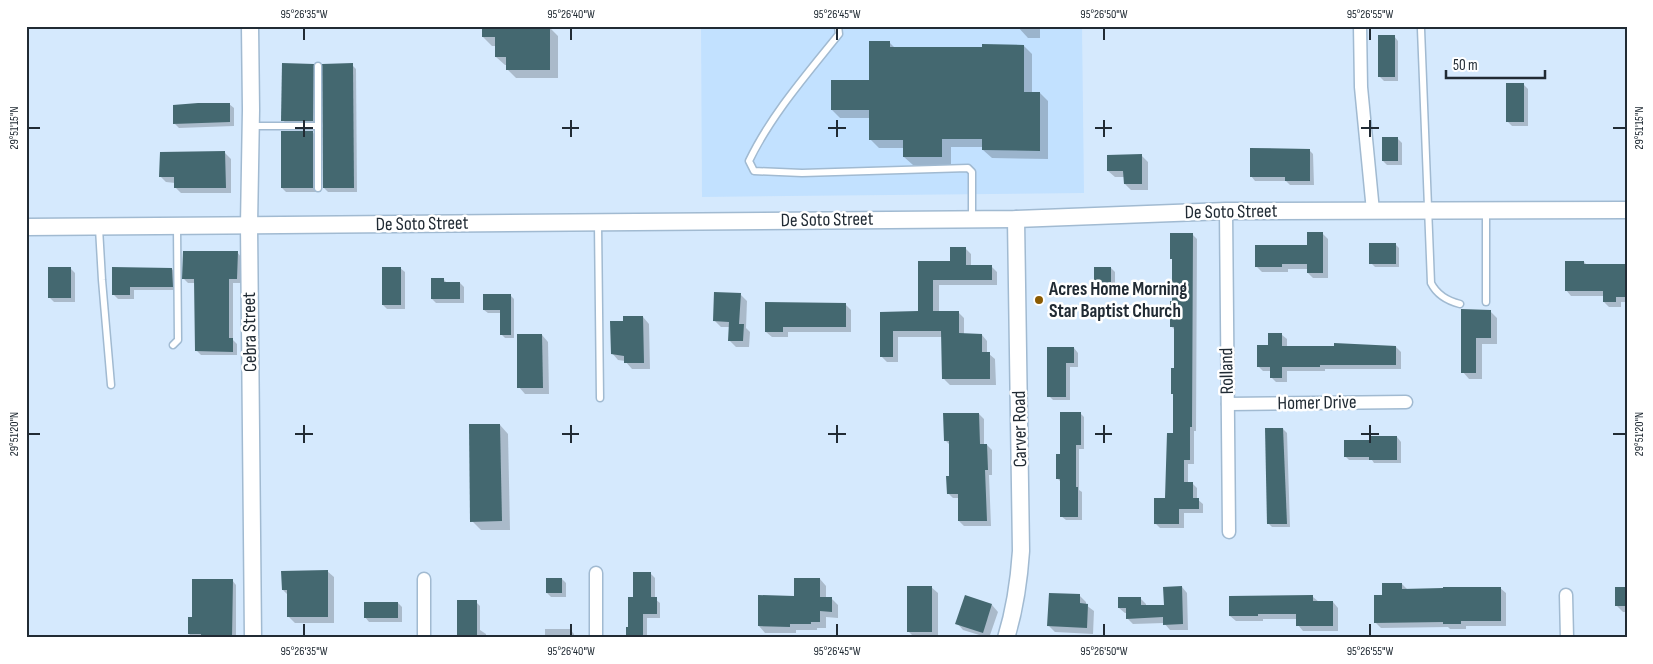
<svg xmlns="http://www.w3.org/2000/svg" width="1653" height="664" viewBox="0 0 1653 664" font-family="'Sofia Sans Condensed',sans-serif">
<rect width="100%" height="100%" fill="#d5e9fd"/>
<polygon fill="#c2e1ff" points="701,26 1082,26 1084,193 702,197"/>
<g fill="#0003">
<polygon points="1017,26 1040,26 1040,38 1028,38"/>
<polygon points="549,27 558,36 558,78 516,78 507,69 507,65 505,65 496,57 496,46 492,46 483,37"/>
<polygon points="1394,36 1398,41 1398,81 1384,81 1380,77"/>
<polygon points="890,43 896,49 984,48 1024,46 1032,54 1032,93 1040,93 1048,101 1048,159 992,158 983,150 983,147 951,147 951,165 913,165 904,157 904,148 879,148 870,139 870,118 840,118 832,110 870,82"/>
<polygon points="313,65 317,69 317,125 287,125 283,120"/>
<polygon points="352,65 356,69 357,192 328,192 324,188"/>
<polygon points="1524,85 1528,89 1528,126 1512,126 1508,122"/>
<polygon points="229,104 234,108 234,126 179,128 175,124"/>
<polygon points="312,132 317,136 317,192 286,192 282,188"/>
<polygon points="1397,138 1402,143 1402,165 1387,165 1383,161"/>
<polygon points="1309,150 1313,154 1314,185 1290,185 1286,181 1255,181 1251,176"/>
<polygon points="225,153 231,159 231,193 181,193 175,187 175,183 166,182 160,176"/>
<polygon points="1141,155 1148,162 1148,190 1131,190 1125,184 1125,177 1115,177 1108,171"/>
<polygon points="1322,233 1328,239 1328,278 1313,278 1308,273 1308,269 1288,269 1288,272 1262,272 1257,267 1309,246"/>
<polygon points="1192,234 1197,239 1196,431 1194,431 1194,464 1188,464 1188,483 1192,483 1197,488 1197,499 1203,504 1203,513 1184,513 1184,528 1160,528 1156,524 1166,499 1175,434 1175,330 1172,327 1174,302 1174,261 1172,259"/>
<polygon points="1395,244 1399,248 1399,267 1375,267 1371,263"/>
<polygon points="965,248 971,254 971,266 991,266 997,272 997,285 939,285 939,312 959,313 964,318 964,335 982,335 987,341 987,354 989,354 995,359 996,385 950,385 944,379 943,337 898,337 898,362 887,362 881,356 881,314 919,312 919,262 951,262"/>
<polygon points="237,252 241,257 241,283 233,283 233,340 237,344 237,355 201,355 197,351 196,283 188,283 184,279"/>
<polygon points="1584,262 1587,265 1627,265 1627,302 1621,302 1621,307 1609,307 1604,302 1604,296 1571,296 1566,290"/>
<polygon points="70,268 75,273 75,302 54,302 50,298"/>
<polygon points="114,268 172,269 176,274 176,290 134,290 134,299 118,299 114,295"/>
<polygon points="400,268 405,272 405,309 387,309 383,305"/>
<polygon points="1111,268 1115,272 1115,285 1099,285 1095,281"/>
<polygon points="26,275 28,311 26,311"/>
<polygon points="443,279 447,283 460,283 464,287 464,303 436,303 432,299"/>
<polygon points="740,294 747,301 746,328 750,332 749,347 736,347 729,340 730,327 721,327 714,320"/>
<polygon points="510,295 514,299 514,338 505,338 501,334 501,313 488,313 484,310"/>
<polygon points="845,304 851,310 851,332 788,332 788,337 772,337 766,332"/>
<polygon points="1462,311 1490,311 1497,318 1497,344 1482,344 1482,379 1469,379 1463,372"/>
<polygon points="643,317 649,324 650,369 632,369 625,361 618,360 612,353 624,322"/>
<polygon points="542,335 548,342 549,394 525,394 519,387"/>
<polygon points="1282,335 1287,339 1287,347 1396,347 1401,352 1401,369 1325,369 1325,371 1287,371 1287,382 1276,382 1271,377 1271,371 1263,371 1258,366 1269,346"/>
<polygon points="1074,348 1078,353 1078,367 1070,367 1070,400 1053,400 1049,396"/>
<polygon points="1080,413 1084,417 1084,449 1079,449 1079,490 1082,492 1082,520 1066,520 1061,516 1061,482 1058,479 1061,455"/>
<polygon points="979,414 984,419 984,446 987,445 992,450 992,475 989,475 991,526 964,526 959,521 959,498 953,498 948,493 950,477 950,445 945,440"/>
<polygon points="500,425 508,434 510,530 481,530 472,521"/>
<polygon points="1283,429 1287,433 1290,527 1272,527 1268,523"/>
<polygon points="1397,437 1401,442 1401,463 1374,463 1372,460 1349,460 1345,456 1370,442"/>
<polygon points="327,571 334,577 334,623 295,623 288,616 288,595 283,590"/>
<polygon points="651,574 655,578 655,599 660,603 660,618 647,618 647,638 628,638 634,599"/>
<polygon points="562,579 566,583 566,597 551,597 547,593"/>
<polygon points="820,579 826,586 826,598 831,598 838,605 838,618 826,617 826,628 817,628 817,630 796,630 796,633 765,633 759,626"/>
<polygon points="232,580 236,585 236,638 193,638 189,634 193,619"/>
<polygon points="1402,584 1408,590 1500,588 1506,593 1506,626 1466,626 1466,629 1450,629 1448,627 1381,628 1375,622 1384,596"/>
<polygon points="931,587 938,593 938,638 915,638 908,631"/>
<polygon points="1182,587 1187,593 1188,630 1170,630 1164,623 1133,624 1127,618 1127,613 1125,613 1119,608 1140,598 1146,604 1146,607 1165,607"/>
<polygon points="1627,588 1627,612 1623,612 1617,606"/>
<polygon points="1079,595 1086,602 1086,605 1094,611 1093,634 1055,632 1049,626"/>
<polygon points="1313,597 1319,602 1333,602 1338,608 1338,631 1303,631 1298,625 1298,619 1263,619 1263,621 1236,621 1230,616"/>
<polygon points="476,602 480,606 480,630 486,634 486,638 458,638"/>
<polygon points="398,603 402,607 402,622 369,622 365,617"/>
<polygon points="992,605 998,612 989,638 963,630 957,623"/>
<polygon points="545,629 570,629 574,634 574,638 545,638"/>
</g>
<g fill="#446870">
<polygon points="482,26 550,26 550,70 506,70 506,57 495,57 495,37 482,37"/>
<rect x="1378" y="35" width="17" height="42"/>
<polygon points="869,41 890,41 890,47 982,47 982,44 1024,45 1024,92 1040,92 1040,151 982,150 982,139 942,139 942,157 903,157 903,140 869,140 869,110 831,110 831,80 869,80"/>
<polygon points="282,63 314,64 313,121 281,121"/>
<polygon points="353,63 354,188 323,188 322,64"/>
<rect x="1506" y="83" width="18" height="39"/>
<polygon points="198,103 230,103 230,122 173,124 173,105"/>
<rect x="281" y="131" width="32" height="57"/>
<rect x="1382" y="137" width="16" height="24"/>
<polygon points="1250,148 1310,149 1310,181 1285,181 1285,177 1250,177"/>
<polygon points="225,151 226,188 174,188 174,177 159,177 160,152"/>
<polygon points="1142,154 1142,184 1124,184 1123,171 1107,171 1107,155"/>
<polygon points="1307,232 1323,232 1323,273 1307,273 1307,264 1282,264 1282,267 1255,267 1255,245 1307,245"/>
<polygon points="1170,233 1193,233 1192,427 1190,427 1190,460 1184,460 1184,482 1193,482 1193,498 1199,498 1199,509 1179,509 1179,524 1154,524 1154,498 1165,498 1167,433 1173,433 1173,394 1171,394 1171,368 1174,368 1174,327 1170,327 1170,301 1172,301 1172,259 1170,259"/>
<rect x="1369" y="243" width="27" height="21"/>
<polygon points="950,247 966,247 966,265 992,265 992,280 933,280 933,311 959,311 959,333 982,334 982,352 990,352 990,379 942,379 941,331 893,331 893,357 880,357 880,312 918,311 918,261 950,261"/>
<polygon points="183,251 238,251 237,279 229,279 229,338 233,338 233,352 195,351 194,279 182,279"/>
<polygon points="1565,261 1584,261 1584,264 1627,264 1627,297 1616,297 1616,302 1603,302 1603,291 1565,291"/>
<rect x="48" y="267" width="23" height="31"/>
<polygon points="112,267 172,268 173,287 130,287 130,295 112,295"/>
<rect x="382" y="267" width="19" height="38"/>
<rect x="1094" y="267" width="17" height="15"/>
<polygon points="431,278 444,278 444,282 460,282 460,299 431,299"/>
<polygon points="714,292 741,293 739,324 744,324 743,341 728,341 729,322 713,321"/>
<polygon points="483,294 511,294 511,335 500,335 500,310 483,310"/>
<polygon points="765,302 846,303 846,327 783,327 783,332 765,332"/>
<polygon points="1461,309 1491,310 1491,338 1476,338 1476,373 1461,373"/>
<polygon points="623,316 643,316 644,363 624,363 624,356 611,354 610,321 623,321"/>
<polygon points="1268,333 1282,333 1282,346 1334,346 1334,343 1396,346 1396,365 1320,365 1320,367 1282,367 1282,378 1270,378 1270,367 1257,367 1257,345 1268,345"/>
<polygon points="517,334 542,334 543,388 517,388"/>
<polygon points="1047,347 1074,347 1074,363 1066,363 1066,397 1047,397"/>
<polygon points="1060,412 1081,412 1081,445 1076,445 1076,487 1078,487 1078,517 1060,517 1060,479 1056,479 1056,454 1060,454"/>
<polygon points="943,413 979,413 980,444 987,444 988,470 985,470 987,521 958,521 958,494 947,494 946,476 949,476 949,441 944,441"/>
<polygon points="469,424 500,424 502,521 470,522"/>
<polygon points="1265,428 1283,428 1287,524 1267,524"/>
<polygon points="1369,436 1397,436 1397,460 1369,460 1369,457 1344,457 1344,440 1369,440"/>
<polygon points="328,570 328,617 287,617 287,590 282,590 281,571"/>
<polygon points="633,572 651,572 651,597 657,597 657,614 643,614 643,638 626,638 626,627 628,627 628,597 633,597"/>
<rect x="546" y="578" width="16" height="15"/>
<polygon points="794,578 820,578 820,597 832,597 832,612 820,611 820,622 811,622 811,624 790,624 790,627 758,626 758,595 794,596"/>
<polygon points="192,579 233,579 232,638 201,638 201,634 188,634 188,617 192,617"/>
<polygon points="1382,583 1402,583 1402,589 1443,588 1443,587 1501,587 1501,621 1461,621 1461,624 1443,624 1443,622 1374,623 1374,595 1382,595"/>
<rect x="907" y="586" width="25" height="46"/>
<polygon points="1182,586 1183,624 1163,625 1163,617 1126,619 1126,608 1118,608 1118,597 1141,597 1141,605 1164,605 1163,587"/>
<rect x="1615" y="587" width="12" height="19"/>
<polygon points="1049,593 1080,594 1080,603 1088,604 1087,628 1047,626"/>
<polygon points="965,595 992,604 983,633 955,624"/>
<polygon points="1313,595 1313,601 1333,601 1333,626 1296,626 1296,614 1258,614 1258,616 1229,616 1229,596"/>
<rect x="457" y="600" width="20" height="38"/>
<rect x="364" y="602" width="34" height="16"/>
</g>
<g fill="none" stroke-linecap="round" stroke-linejoin="round">
<g stroke="#a1bad1" stroke-width="9">
<g id="service">
<path d="M838 26 839 34C807 74 771 115 749 161L754 171 802 173 968 168 972 172V218"/>
<path d="M1421 29 1431 283C1437 295 1448 301 1460 304"/>
<polyline points="252,126 318,126"/>
<polyline points="318,188 318,66"/>
<polyline points="598,224 600,398"/>
<polyline points="99,228 102,280 111,385"/>
<polyline points="1486,302 1486,212"/>
<polyline points="173,345 178,340 177,227"/>
</g>
</g>
<g stroke="#a1bad1" stroke-width="15">
<g id="minor">
<polyline points="1360,26 1361,87 1373,211"/>
<polyline points="1226,211 1229,532"/>
<polyline points="1228,404 1406,402"/>
<polyline points="596,573 596,638"/>
<polyline points="424,579 424,638"/>
<polyline points="1566,595 1567,638"/>
</g>
</g>
<g stroke="#a1bad1" stroke-width="19">
<g id="tertiary">
<polyline points="250,26 251,110 249,225 253,638"/>
<polyline points="26,227 1016,219 1226,211 1627,210"/>
<path d="M1006 638C1015 609 1019 581 1021 551L1016 219"/>
</g>
</g>
<use href="#service" stroke="#fff" stroke-width="6"/>
<use href="#minor" stroke="#fff" stroke-width="12"/>
<use href="#tertiary" stroke="#fff" stroke-width="16"/>
</g>
<path fill="none" stroke="#212b34" stroke-width="2" d="M304 28V40M571 28V40M837 28V40M1104 28V40M1370 28V40M304 120V137M571 120V137M837 120V137M1104 120V137M1370 120V137M28 128H40M295 128H313M562 128H579M828 128H846M1095 128H1112M1361 128H1379M1613 128H1626M304 425V443M571 425V443M837 425V443M1104 425V443M1370 425V443M28 434H40M295 434H313M562 434H579M828 434H846M1095 434H1112M1361 434H1379M1613 434H1626M304 624V636M571 624V636M837 624V636M1104 624V636M1370 624V636"/>
<circle fill="#8b5b02" stroke="#fff" stroke-width="2" cx="1039" cy="300" r="5"/>
<g text-anchor="middle" dominant-baseline="central" stroke-width="5" stroke-linejoin="round" paint-order="stroke">
<g font-size="19" fill="#212b34" stroke="#fff">
<text transform="translate(1231 212) rotate(-1)">De Soto Street</text>
<text transform="translate(827 220) rotate(-1)">De Soto Street</text>
<text transform="translate(422 224) rotate(-1)">De Soto Street</text>
<text transform="translate(250 332) rotate(-91)">Cebra Street</text>
<text transform="translate(1227 371) rotate(-91)">Rolland</text>
<text transform="translate(1317 403) rotate(-1)">Homer Drive</text>
<text transform="translate(1020 429) rotate(-91)">Carver Road</text>
</g>
<g font-size="19" font-weight="bold" fill="#212b34" stroke="#fff" text-anchor="start">
<text x="1049" y="289">Acres Home Morning<tspan x="1049" dy="22">Star Baptist Church</tspan></text>
</g>
</g>
<rect width="1653" height="664" fill="none" stroke="#ffffff" stroke-width="55"/>
<path d="M1446 70v8h99v-8" fill="none" stroke="#212b34" stroke-width="2.5"/>
<text x="1453" y="70" font-size="15" fill="#212b34" stroke="#ffffff" stroke-width="4" paint-order="stroke">50 m</text>
<rect x="28" y="28" width="1598" height="608" fill="none" stroke="#212b34" stroke-width="2"/>
<g font-size="12" text-anchor="middle" fill="#212b34">
<text x="304" y="18">95°26'35"W</text>
<text x="571" y="18">95°26'40"W</text>
<text x="837" y="18">95°26'45"W</text>
<text x="1104" y="18">95°26'50"W</text>
<text x="1370" y="18">95°26'55"W</text>
<text transform="translate(1639 128) rotate(-90)" y="4">29°51'15"N</text>
<text transform="translate(14 128) rotate(-90)" y="4">29°51'15"N</text>
<text transform="translate(1639 434) rotate(-90)" y="4">29°51'20"N</text>
<text transform="translate(14 434) rotate(-90)" y="4">29°51'20"N</text>
<text x="304" y="655">95°26'35"W</text>
<text x="571" y="655">95°26'40"W</text>
<text x="837" y="655">95°26'45"W</text>
<text x="1104" y="655">95°26'50"W</text>
<text x="1370" y="655">95°26'55"W</text>
</g>
</svg>
